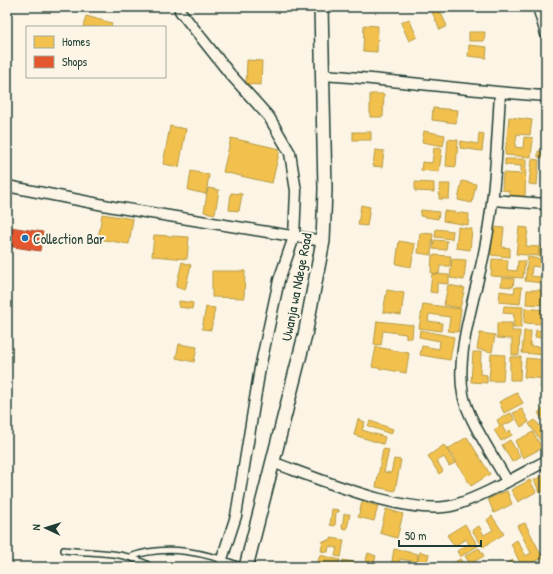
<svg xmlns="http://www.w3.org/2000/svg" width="553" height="574" viewBox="0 0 553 574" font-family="'Patrick Hand',sans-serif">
<rect width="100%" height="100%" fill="#fcf5e5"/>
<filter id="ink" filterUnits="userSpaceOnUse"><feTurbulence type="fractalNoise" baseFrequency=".025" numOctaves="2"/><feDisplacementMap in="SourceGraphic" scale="8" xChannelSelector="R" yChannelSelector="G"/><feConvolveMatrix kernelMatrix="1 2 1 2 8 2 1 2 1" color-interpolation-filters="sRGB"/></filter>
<g filter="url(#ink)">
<g fill="#f2c14e" stroke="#b39946">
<polygon points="439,9 447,26 440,30 432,12"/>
<polygon points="86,16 112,23 111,27 83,27"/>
<polygon points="409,19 417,37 409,41 401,23"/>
<polygon points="364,25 378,26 377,52 363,51"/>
<polygon points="469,32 485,32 484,41 469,41"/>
<polygon points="469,45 487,47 486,58 468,56"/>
<polygon points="247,60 262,61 261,85 246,84"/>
<polygon points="370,94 384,94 383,117 370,117"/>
<polygon points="433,108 458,110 456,123 432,120"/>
<polygon points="509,117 532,120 530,135 517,134 515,147 523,148 524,137 533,138 531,157 505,155"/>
<polygon points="170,126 186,129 179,167 163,164"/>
<polygon points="424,131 445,135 443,146 422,142"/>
<rect x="353" y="132" width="18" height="8"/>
<polygon points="479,133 484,134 482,151 460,148 461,141 478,144"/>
<polygon points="231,138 280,149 272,183 223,172"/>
<polygon points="448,139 458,140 456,167 446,166"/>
<polygon points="434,148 442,149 439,172 421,170 422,162 432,163"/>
<polygon points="375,150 384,151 382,167 373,166"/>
<polygon points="538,151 546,152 546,158 538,157"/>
<polygon points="505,159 526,159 525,197 509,196 509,191 502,190 503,173 521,174 521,166 505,165"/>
<polygon points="532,159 539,160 537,185 529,184"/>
<polygon points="191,171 209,175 206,194 188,190"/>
<polygon points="462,181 476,184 472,203 458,200"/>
<polygon points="415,182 434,183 434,192 415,191"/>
<polygon points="440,184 450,184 449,199 439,199"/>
<polygon points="208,188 219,190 215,214 204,212"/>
<polygon points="231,193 242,194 239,211 229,210"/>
<polygon points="361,205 370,207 367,226 358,225"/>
<polygon points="421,210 439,212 438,219 420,216"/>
<polygon points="444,211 469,214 468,225 443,221"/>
<polygon points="102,214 133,219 129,244 98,239"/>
<polygon points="458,227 472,229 470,250 456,248"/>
<polygon points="493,227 504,228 502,247 510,248 510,257 491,255"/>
<polygon points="519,227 528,228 526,246 539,247 538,256 516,254"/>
<polygon points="436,229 453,231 452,239 435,237"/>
<polygon points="420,233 433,234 431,255 418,253"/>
<polygon points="154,235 189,237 187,259 152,256"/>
<polygon points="434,240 447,241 446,250 433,249"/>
<polygon points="399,241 415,244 411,267 396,264"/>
<polygon points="540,247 546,247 546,258 539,257"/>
<polygon points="432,255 451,256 450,266 440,266 439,274 431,273"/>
<polygon points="528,257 546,260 546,268 532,266 531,276 542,277 542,283 525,281"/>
<polygon points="452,259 466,260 464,280 450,278"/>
<polygon points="492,259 508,260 507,270 517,271 518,261 525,261 523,278 491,276"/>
<polygon points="182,262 191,265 185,290 176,287"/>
<polygon points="212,271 245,271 244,298 212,297"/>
<polygon points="432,274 449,275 449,284 437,283 437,293 430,292"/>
<polygon points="502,278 514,279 513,287 501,286"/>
<polygon points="448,285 465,288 460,308 444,305"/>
<polygon points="515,287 522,287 520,304 499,302 500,291 514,293"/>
<polygon points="387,290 404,293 401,315 383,312"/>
<polygon points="527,290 546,290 546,305 526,304"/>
<polygon points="179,301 193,303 192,309 179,307"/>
<polygon points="423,304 461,309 458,332 448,331 450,317 429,314 428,321 442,323 441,331 419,328"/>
<polygon points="504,306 523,307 521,328 513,328 514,314 503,313"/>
<polygon points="206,307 215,308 211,330 202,329"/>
<polygon points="525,308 546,310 546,320 543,320 542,324 524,323"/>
<polygon points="377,321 413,325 412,338 406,338 406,334 383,331 381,345 374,344"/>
<polygon points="497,323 512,323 512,331 520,331 519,355 512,355 512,339 497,338"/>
<polygon points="420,330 454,337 450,360 420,355 422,346 439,349 440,341 419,337"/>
<polygon points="536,330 546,331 546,355 522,353 524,331 531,331 530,346 542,347 542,338 535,337"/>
<polygon points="480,333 495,335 492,352 477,349"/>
<polygon points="179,344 197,347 194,362 176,358"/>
<polygon points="376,347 409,353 406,373 372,367"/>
<polygon points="473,352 481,352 480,374 487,375 487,383 471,382"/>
<polygon points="491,354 505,355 503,381 489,381"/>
<polygon points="510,357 521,357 520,380 510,380"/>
<polygon points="526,358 546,360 546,379 524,377"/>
<polygon points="541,380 546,380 546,388 540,388"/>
<polygon points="517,393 523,403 504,413 499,402"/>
<polygon points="544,408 546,412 546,424 538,413"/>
<polygon points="522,409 529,422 521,427 513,413"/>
<polygon points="511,413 515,420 502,426 506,433 510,430 512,435 501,441 494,430 500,426 497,420"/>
<polygon points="358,419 365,422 362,430 385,437 383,444 354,435"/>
<polygon points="535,420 544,432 546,431 546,448 529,424"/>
<polygon points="370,421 393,429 391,434 368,426"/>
<polygon points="533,432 542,448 523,458 515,441"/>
<polygon points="467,437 490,474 471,486 448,449"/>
<polygon points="510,440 520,457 512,462 502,445"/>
<polygon points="444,445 455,463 449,466 444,457 437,461 443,471 439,474 428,456"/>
<polygon points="383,449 389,450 384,472 391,473 394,459 401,460 395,491 376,487"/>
<polygon points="546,474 546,490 540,493 534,480"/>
<polygon points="530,480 536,492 518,502 511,490"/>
<polygon points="507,491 512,504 494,513 488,499"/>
<polygon points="362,502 378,506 374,521 358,517"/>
<polygon points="332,509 339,510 339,512 336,512 335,526 330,525"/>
<polygon points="386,509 403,514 397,538 380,533"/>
<polygon points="344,514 350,514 347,529 342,528"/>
<polygon points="492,516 504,534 483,547 472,530 479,526 484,535 493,530 487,520"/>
<polygon points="525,523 543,558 522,567 511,544 517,540 526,556 531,553 517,526"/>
<polygon points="465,524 478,546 460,557 457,551 469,544 466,539 454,546 447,535"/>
<polygon points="331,538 344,540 341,557 335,556 337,548 329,546 328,552 321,551 323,541 326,542 327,540 331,540"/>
<polygon points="479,548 484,556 470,564 465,556"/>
<polygon points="394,549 418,554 417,562 400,559 399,567 391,567"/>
<polygon points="420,552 429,554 426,567 416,567"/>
<polygon points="368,553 376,556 373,567 364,567"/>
<polygon points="320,555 340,560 338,567 316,567"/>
<polygon points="460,559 465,566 464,567 447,567"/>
<polygon points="343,560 363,564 362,567 342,567"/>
<polygon points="513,560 518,567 502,567"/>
</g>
<polygon fill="#e4572e" stroke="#a94f30" points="10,227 43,232 40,251 7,246"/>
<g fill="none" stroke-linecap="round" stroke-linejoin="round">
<g stroke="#1f3d34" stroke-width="8">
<g id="service">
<path d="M64 550C92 554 127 550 151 567"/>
<path d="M130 557C167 543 207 553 243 567"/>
</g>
</g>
<g stroke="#1f3d34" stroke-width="13">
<g id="minor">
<polyline points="538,7 546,34"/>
<polyline points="180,11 230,74 269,117 290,153 296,191 294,237 279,280 260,368 236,516 222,559"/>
<path d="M323 75C397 80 471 91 546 96"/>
<path d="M500 93C497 145 495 197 485 248 477 291 455 351 463 394 467 418 495 459 507 481"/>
<polyline points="7,186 114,207 323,241"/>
<polyline points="493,200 546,204"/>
<path d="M272 462C317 478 410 518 455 505 486 495 517 476 546 461"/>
</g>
</g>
<g stroke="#1f3d34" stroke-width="16">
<polyline id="secondary" points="246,567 305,335 323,241 325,189 321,7"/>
</g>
<use href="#service" stroke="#fcf5e5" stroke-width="5"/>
<use href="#minor" stroke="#fcf5e5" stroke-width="10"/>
<use href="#secondary" stroke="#fcf5e5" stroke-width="13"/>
</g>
</g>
<circle fill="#1f6fb2" stroke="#fcf5e5" stroke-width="1.5" cx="25" cy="238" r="4"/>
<g text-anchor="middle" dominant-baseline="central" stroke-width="4" stroke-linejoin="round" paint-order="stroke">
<g font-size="14" fill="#1f3d34" stroke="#fcf5e5" text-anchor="start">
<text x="33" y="238">Collection Bar</text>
</g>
<g font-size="14" fill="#1f3d34" stroke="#fcf5e5">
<text transform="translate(296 287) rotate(-79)">Uwanja wa Ndege Road</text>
</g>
</g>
<rect width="553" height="574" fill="none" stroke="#fcf5e5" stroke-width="24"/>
<rect x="12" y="12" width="529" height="550" fill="none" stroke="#1f3d34" stroke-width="1.5" filter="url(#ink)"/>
<rect x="26" y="26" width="140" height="52" fill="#fcf5e5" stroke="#a4ab9e"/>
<rect x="34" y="36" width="20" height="12" fill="#f2c14e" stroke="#a4ab9e"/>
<text x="62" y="46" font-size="12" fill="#1f3d34">Homes</text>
<rect x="34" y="56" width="20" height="12" fill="#e4572e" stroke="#a4ab9e"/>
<text x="62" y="66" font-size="12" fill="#1f3d34">Shops</text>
<g transform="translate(46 528) rotate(274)" stroke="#fcf5e5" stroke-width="3" paint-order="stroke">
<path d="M0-3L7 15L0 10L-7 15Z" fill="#1f3d34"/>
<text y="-6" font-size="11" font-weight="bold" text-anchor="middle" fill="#1f3d34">N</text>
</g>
<path d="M399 540v6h82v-6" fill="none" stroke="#1f3d34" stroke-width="2"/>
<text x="405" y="540" font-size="12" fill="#1f3d34" stroke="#fcf5e5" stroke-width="3" paint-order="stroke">50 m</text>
</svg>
